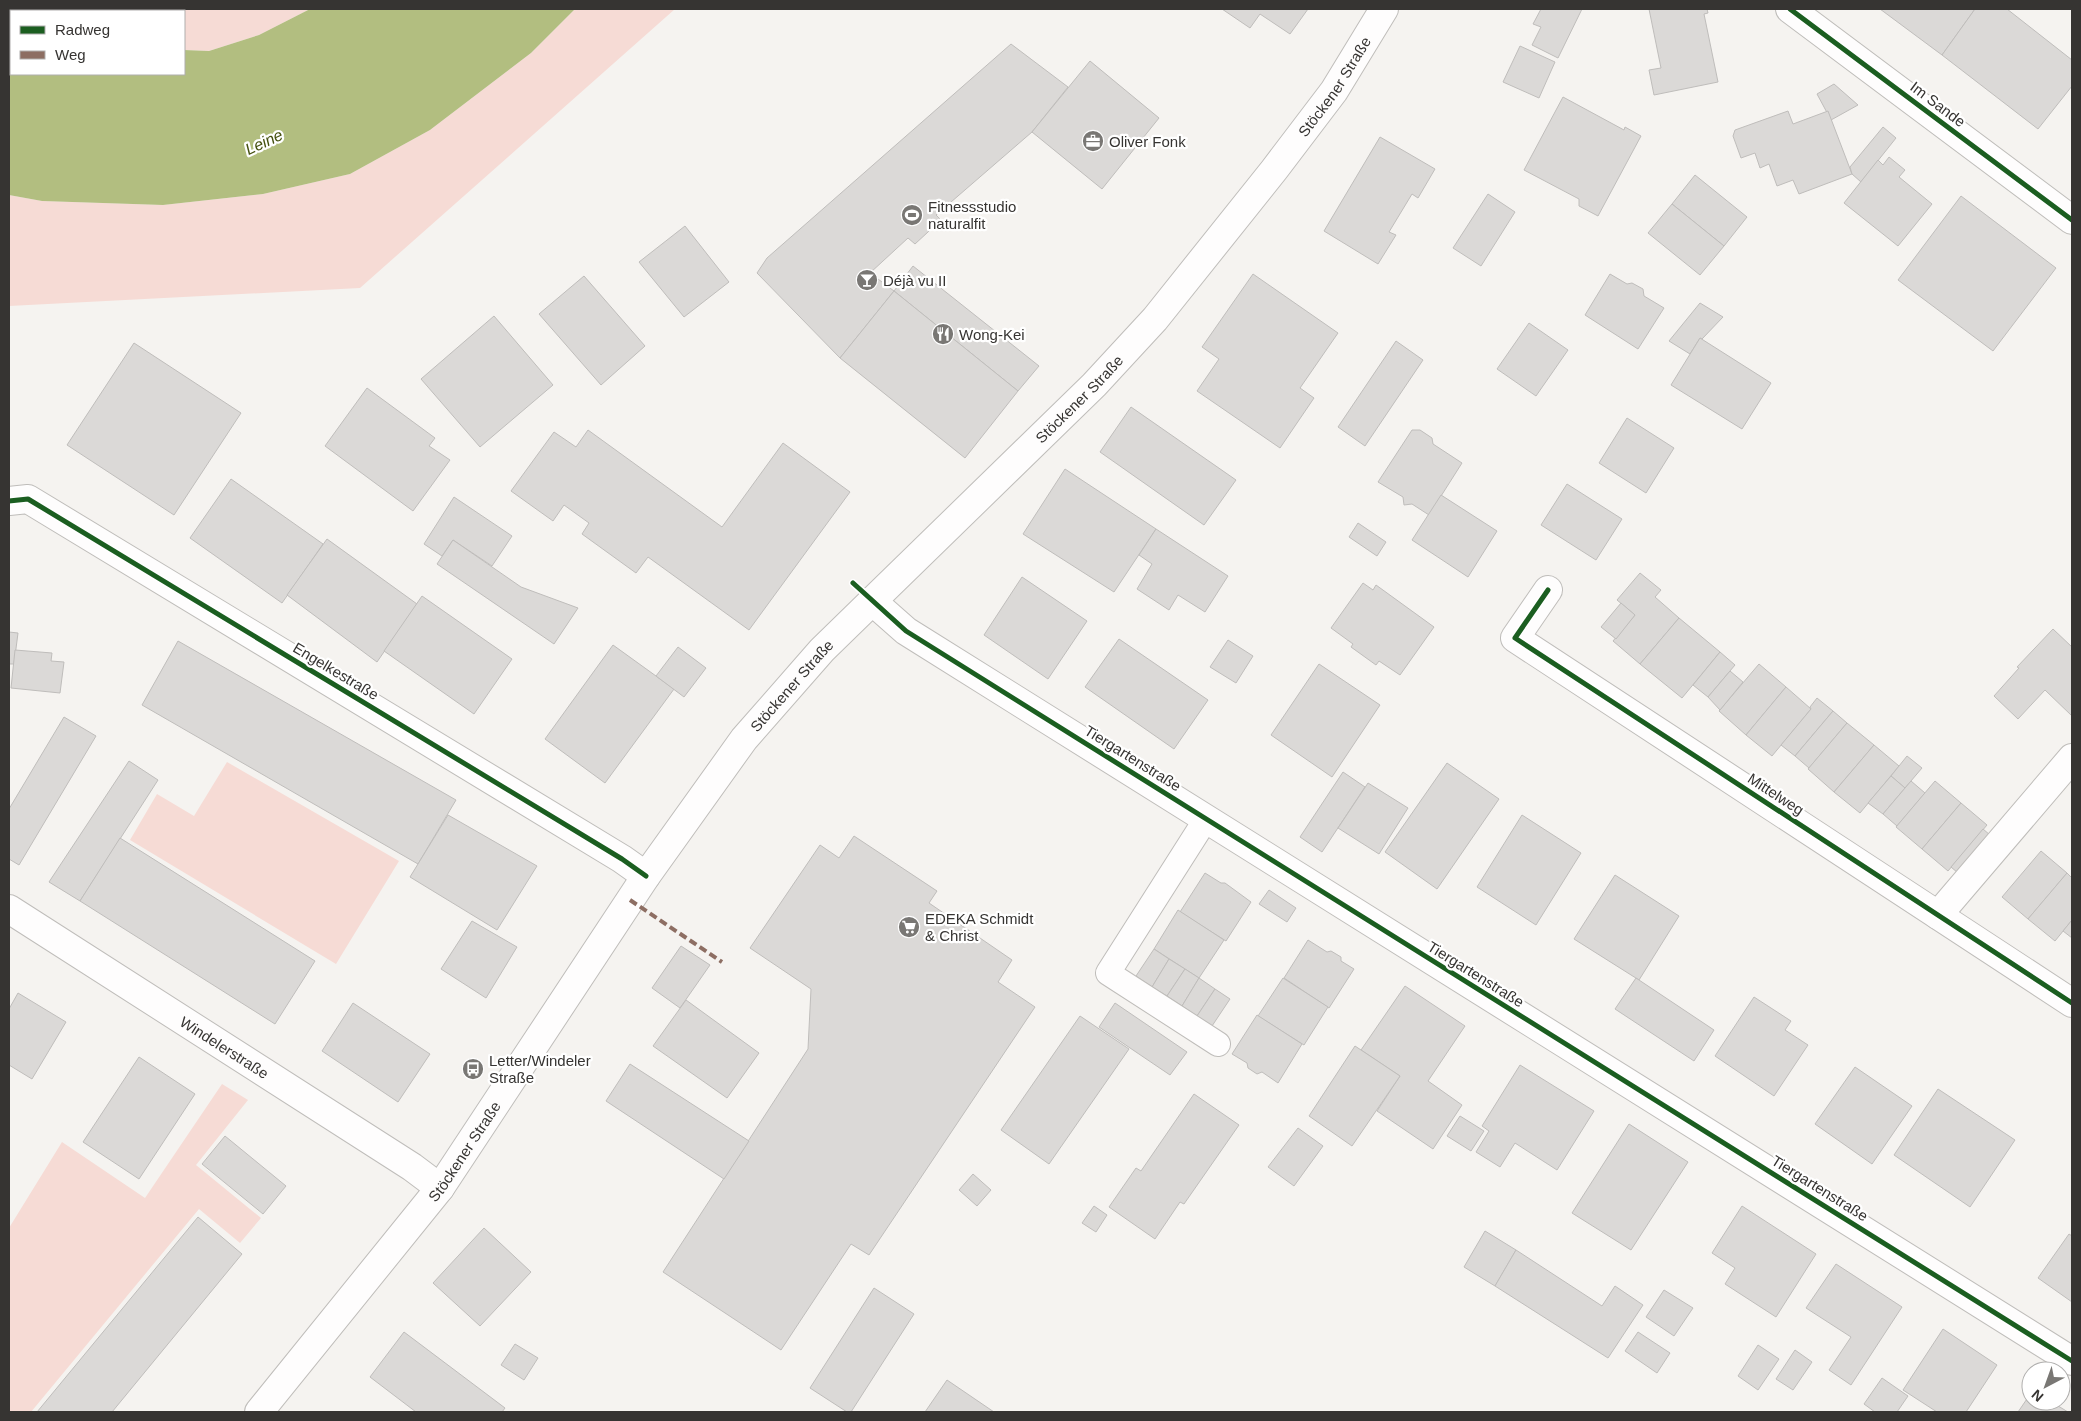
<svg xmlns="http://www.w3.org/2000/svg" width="2081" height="1421" viewBox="0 0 2081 1421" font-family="Arial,sans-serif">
<rect width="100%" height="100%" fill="#f5f3f0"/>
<g fill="#f6dbd5">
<polygon points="9,9 310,9 259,35 209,51 184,50 184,11 11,11 11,35 9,35"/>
<polygon points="575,9 675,9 360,288 9,306 9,195 42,201 163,205 263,194 350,174 430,130 531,53"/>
<polygon points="227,762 399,861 336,964 130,840 157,794 194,816"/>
<polygon points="222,1084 248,1100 196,1165 261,1218 240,1243 199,1209 31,1412 9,1412 9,1228 62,1142 145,1198"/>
</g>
<polygon fill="#b2be80" points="310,9 575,9 531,53 430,130 350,174 263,194 163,205 42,201 9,195 9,35 11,35 11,74 184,74 184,50 209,51 259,35"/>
<g fill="#dbd9d7" stroke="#bfbdbb">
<polygon points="1222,9 1308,9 1290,34 1260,14 1250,28"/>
<polygon points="1541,9 1582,9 1558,58 1532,45 1541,27 1533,24"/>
<polygon points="1649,9 1707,9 1708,13 1704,14 1718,82 1654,95 1649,70 1661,68"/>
<polygon points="1880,9 1975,9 1942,55"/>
<polygon points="1975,9 2007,9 2072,60 2072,86 2038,129 1942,55"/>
<polygon points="1011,44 1068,87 1032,132 936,215 941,220 915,244 908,238 870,273 894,291 840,358 757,273 767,258"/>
<polygon points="1520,46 1555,62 1539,98 1503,82"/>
<polygon points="1090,61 1159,118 1102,189 1032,132"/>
<polygon points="1834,84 1858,105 1831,120 1817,94"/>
<polygon points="1563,97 1624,130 1625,127 1641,136 1598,216 1579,206 1579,199 1524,170"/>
<polygon points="1788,111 1793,124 1828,111 1852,174 1799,194 1793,180 1777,186 1769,164 1760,168 1755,153 1741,158 1733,136 1735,130"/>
<polygon points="1883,127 1896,138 1861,182 1852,174 1850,167"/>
<polygon points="1380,137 1435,169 1418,198 1412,194 1389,232 1396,235 1378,264 1324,231"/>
<polygon points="1889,157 1905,170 1899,177 1932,204 1898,246 1844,203 1878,160 1883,165"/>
<polygon points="1695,175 1747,217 1724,246 1672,204"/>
<polygon points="1488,194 1515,212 1481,266 1453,248"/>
<polygon points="1961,196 2056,268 1993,351 1898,280"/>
<polygon points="1672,204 1724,246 1700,275 1648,233"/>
<polygon points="685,226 729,282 684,317 639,262"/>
<polygon points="913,266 1039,366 1018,391 894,291"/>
<polygon points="1253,274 1338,333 1300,388 1314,398 1280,448 1197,391 1219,359 1202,347"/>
<polygon points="1610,274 1627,284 1632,283 1643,289 1644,296 1664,308 1638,349 1585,315"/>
<polygon points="584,276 645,346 601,385 539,314"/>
<polygon points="894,291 1018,391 965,458 840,358"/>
<polygon points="1700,303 1723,317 1702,339 1700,338 1690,354 1669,341"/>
<polygon points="494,316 553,385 480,447 421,379"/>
<polygon points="1529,323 1568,350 1536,396 1497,369"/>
<polygon points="1700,338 1771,383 1742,429 1671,385"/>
<polygon points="1396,341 1423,360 1365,446 1338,427"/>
<polygon points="134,343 241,413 174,515 67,445"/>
<polygon points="367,388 435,438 429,446 450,460 413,511 325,446"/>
<polygon points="1131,407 1236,480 1204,525 1100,452"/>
<polygon points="1627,418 1674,448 1646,493 1599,463"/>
<polygon points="588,430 722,527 783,443 850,492 749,630 648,557 636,573 582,534 589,523 564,505 553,521 511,491 554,432 576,447"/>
<polygon points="1412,430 1420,430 1432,438 1433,444 1462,463 1429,515 1412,504 1404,505 1403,497 1378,482"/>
<polygon points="1065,469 1156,529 1114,592 1023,534"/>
<polygon points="231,479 323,544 282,603 190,538"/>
<polygon points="1567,484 1622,519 1596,560 1541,525"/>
<polygon points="1441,495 1497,531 1468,577 1412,540"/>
<polygon points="454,497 512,536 492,566 453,540 442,556 424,544"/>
<polygon points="1358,523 1386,542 1377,556 1349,537"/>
<polygon points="1156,529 1228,576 1205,612 1178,595 1169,610 1137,589 1152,564 1139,555"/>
<polygon points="327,539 417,604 377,662 287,595"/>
<polygon points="453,540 521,587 578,608 554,644 437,564"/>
<polygon points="1640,573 1661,590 1655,597 1679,618 1640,664 1613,641 1635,615 1617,600"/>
<polygon points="1022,577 1087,621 1048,679 984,635"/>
<polygon points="1363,583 1373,590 1376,585 1434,627 1400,675 1379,661 1376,665 1351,647 1353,644 1331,628"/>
<polygon points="422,596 512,659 474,714 384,651"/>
<polygon points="1621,603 1635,615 1616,639 1601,627"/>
<polygon points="1679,618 1720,652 1682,698 1640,664"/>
<polygon points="2053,629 2072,647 2072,716 2045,690 2018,719 1994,696 2019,668 2017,667"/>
<polygon points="9,632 18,633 14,664 9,664"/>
<polygon points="1119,639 1208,700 1174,749 1085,687"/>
<polygon points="1228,640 1253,656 1236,683 1210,667"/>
<polygon points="178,641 456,800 418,864 142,705"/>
<polygon points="613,645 674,689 605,783 545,739"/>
<polygon points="678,647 706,668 684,697 656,676"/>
<polygon points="15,650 52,653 51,661 64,662 60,693 11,688"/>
<polygon points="1720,652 1735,665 1708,697 1693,685"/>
<polygon points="1319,664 1380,705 1332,777 1271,735"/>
<polygon points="1759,664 1786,687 1746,735 1719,711"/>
<polygon points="1730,671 1743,682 1720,710 1708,697"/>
<polygon points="1786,687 1811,709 1772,756 1746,735"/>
<polygon points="1817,698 1833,711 1795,756 1781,745 1811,709 1810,707"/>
<polygon points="1833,711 1847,723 1809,768 1795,756"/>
<polygon points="64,717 96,736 19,865 9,859 9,809"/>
<polygon points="1847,723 1874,745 1834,792 1808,769"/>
<polygon points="1874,745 1899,766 1860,813 1834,792"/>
<polygon points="1907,756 1922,768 1905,788 1891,776"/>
<polygon points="129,761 158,780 80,901 49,882"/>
<polygon points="1447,763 1499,799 1437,889 1385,852"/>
<polygon points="1343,772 1365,787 1322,852 1300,837"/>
<polygon points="1891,776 1905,788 1883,814 1868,803"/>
<polygon points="1911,781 1925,793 1897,826 1883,814"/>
<polygon points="1935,781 1961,803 1922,849 1896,827"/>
<polygon points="1368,783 1408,808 1379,854 1338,828"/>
<polygon points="1961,803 1987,825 1948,871 1922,849"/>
<polygon points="448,815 537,866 497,930 410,877"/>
<polygon points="1522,815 1581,853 1536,925 1477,887"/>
<polygon points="1983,829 1997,841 1965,879 1951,867"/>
<polygon points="854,836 937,891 929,903 1012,960 998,982 1035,1007 869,1255 851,1244 781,1350 663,1272 808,1049 811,989 750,948 820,845 839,858"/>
<polygon points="120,838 315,961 275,1024 80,901"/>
<polygon points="2041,851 2067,873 2028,919 2002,897"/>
<polygon points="1205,873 1221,883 1225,883 1251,902 1226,941 1180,912"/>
<polygon points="2067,873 2072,878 2072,920 2055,941 2028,919"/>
<polygon points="1615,875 1679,916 1639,980 1574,939"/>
<polygon points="1269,890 1296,908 1287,922 1259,904"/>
<polygon points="1178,910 1224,940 1199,978 1154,949"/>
<polygon points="2072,920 2072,938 2063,931"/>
<polygon points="472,921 517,947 486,998 441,969"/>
<polygon points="1308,940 1327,952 1331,951 1341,957 1341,961 1354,969 1329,1008 1284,978"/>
<polygon points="681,946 710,965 680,1008 652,988"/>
<polygon points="1154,949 1169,959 1152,987 1136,976"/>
<polygon points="1169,959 1185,969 1167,996 1152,987"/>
<polygon points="1185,969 1199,978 1182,1006 1167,996"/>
<polygon points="1199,978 1215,989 1197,1016 1182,1006"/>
<polygon points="1283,978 1328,1007 1304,1045 1258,1016"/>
<polygon points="1636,978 1714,1030 1694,1061 1615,1009"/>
<polygon points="1405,986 1465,1026 1428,1081 1462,1105 1433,1149 1377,1111 1400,1076 1361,1050"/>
<polygon points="1215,989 1230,999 1212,1026 1197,1016"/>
<polygon points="18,993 66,1022 32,1079 9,1065 9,1009"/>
<polygon points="1754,997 1791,1021 1785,1030 1808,1045 1774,1096 1715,1056"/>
<polygon points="686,1000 759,1053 727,1098 653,1046"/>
<polygon points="353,1003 430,1054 398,1102 322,1051"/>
<polygon points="1115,1003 1187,1052 1170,1075 1099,1027"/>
<polygon points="1257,1015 1302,1044 1278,1083 1262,1072 1257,1074 1248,1068 1247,1063 1232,1054"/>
<polygon points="1080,1016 1129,1049 1049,1164 1001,1130"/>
<polygon points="1355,1046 1400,1076 1352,1146 1309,1116"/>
<polygon points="139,1057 195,1094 139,1179 83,1142"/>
<polygon points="630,1064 749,1141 724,1179 606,1101"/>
<polygon points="1520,1065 1594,1111 1557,1170 1515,1143 1500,1167 1476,1152 1489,1131 1482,1126"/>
<polygon points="1855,1067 1912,1106 1872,1164 1815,1124"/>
<polygon points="1938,1089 2015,1140 1970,1207 1894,1155"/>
<polygon points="1194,1094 1239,1125 1184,1204 1180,1202 1155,1239 1109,1207 1136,1168 1141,1171"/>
<polygon points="1460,1116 1484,1131 1471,1151 1447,1136"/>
<polygon points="1629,1124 1688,1162 1631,1250 1572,1213"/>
<polygon points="1298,1128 1323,1146 1294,1186 1268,1167"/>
<polygon points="225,1136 286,1186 263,1214 202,1164"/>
<polygon points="973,1174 991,1190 977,1206 959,1190"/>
<polygon points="1094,1206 1107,1215 1096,1232 1082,1223"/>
<polygon points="1742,1206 1816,1254 1776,1317 1725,1284 1735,1268 1712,1253"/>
<polygon points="198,1217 242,1254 112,1412 37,1412"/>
<polygon points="484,1228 531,1272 480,1326 433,1283"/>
<polygon points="1485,1231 1516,1250 1495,1286 1464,1267"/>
<polygon points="2069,1234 2072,1236 2072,1302 2038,1278"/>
<polygon points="1516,1250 1602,1306 1615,1286 1643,1305 1608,1358 1495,1286"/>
<polygon points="1836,1264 1902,1307 1851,1385 1829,1370 1851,1337 1806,1308"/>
<polygon points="874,1288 914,1314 851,1412 847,1412 810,1388"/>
<polygon points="1664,1290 1693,1308 1674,1336 1646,1317"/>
<polygon points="1943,1329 1997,1365 1966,1412 1937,1412 1903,1390"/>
<polygon points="404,1332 505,1408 502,1412 416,1412 370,1377"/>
<polygon points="1638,1332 1670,1353 1657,1373 1625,1351"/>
<polygon points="515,1344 538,1358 524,1380 501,1365"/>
<polygon points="1758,1345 1779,1359 1758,1390 1738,1376"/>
<polygon points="1795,1350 1812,1362 1793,1390 1776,1379"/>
<polygon points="1882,1378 1908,1396 1897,1412 1875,1412 1864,1404"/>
<polygon points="947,1380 994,1412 925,1412"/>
<polygon points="2031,1393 2031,1401 2050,1401 2068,1412 2018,1412"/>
</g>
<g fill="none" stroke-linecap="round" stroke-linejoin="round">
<g stroke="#bfbdba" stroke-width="26">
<polyline id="service" points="1206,819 1108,973 1218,1044"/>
</g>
<g stroke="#bfbdba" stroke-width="30">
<g id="minor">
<polyline points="1790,9 2072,220"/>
<polyline points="9,501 28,499 622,859 646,876"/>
<polyline points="1548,590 1515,638 2072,1003"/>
<polyline points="872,601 906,631 2072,1361"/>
<path id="s1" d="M9 909 412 1167 440 1188"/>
<polyline points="1938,915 2072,758"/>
</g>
</g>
<g stroke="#bfbdba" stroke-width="30">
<g id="secondary">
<path id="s2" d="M259 1412 440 1188 646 876 744 739 822 650 1094 385 1155 319 1274 170 1334 91 1384 9"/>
</g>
</g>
<use href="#service" stroke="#fefdfd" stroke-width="24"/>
<use href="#minor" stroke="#fefdfd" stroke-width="28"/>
<use href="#secondary" stroke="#fefdfd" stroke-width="28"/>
<polyline stroke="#8d6e63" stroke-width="4" stroke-dasharray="8 4" stroke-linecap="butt" points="630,900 722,962"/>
<g stroke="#fff" stroke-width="8">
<g id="cycleway">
<polyline points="1790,9 2072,220"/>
<polyline points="9,501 28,499 622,859 646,876"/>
<polyline points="853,583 906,631 2072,1361"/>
<polyline points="1548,590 1515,638 2072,1003"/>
</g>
</g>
<use href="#cycleway" stroke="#1b5e20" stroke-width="5"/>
</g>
<defs>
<g id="office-disc" transform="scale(1.125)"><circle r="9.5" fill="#797774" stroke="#fff"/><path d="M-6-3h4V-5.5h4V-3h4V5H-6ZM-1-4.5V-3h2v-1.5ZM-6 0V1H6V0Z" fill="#fff"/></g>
<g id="stadium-disc" transform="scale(1.125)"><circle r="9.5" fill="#797774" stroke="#fff"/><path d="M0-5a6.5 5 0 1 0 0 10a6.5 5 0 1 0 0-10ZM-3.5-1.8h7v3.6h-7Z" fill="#fff"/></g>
<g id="bar-disc" transform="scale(1.125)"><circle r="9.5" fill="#797774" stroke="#fff"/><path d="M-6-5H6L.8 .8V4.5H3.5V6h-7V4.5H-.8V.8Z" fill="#fff"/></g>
<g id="restaurant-disc" transform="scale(1.125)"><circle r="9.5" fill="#797774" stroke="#fff"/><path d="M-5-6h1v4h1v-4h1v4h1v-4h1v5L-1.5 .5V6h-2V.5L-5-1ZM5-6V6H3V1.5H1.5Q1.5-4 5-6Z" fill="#fff"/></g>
<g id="supermarket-disc" transform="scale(1.125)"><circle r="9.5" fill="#797774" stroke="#fff"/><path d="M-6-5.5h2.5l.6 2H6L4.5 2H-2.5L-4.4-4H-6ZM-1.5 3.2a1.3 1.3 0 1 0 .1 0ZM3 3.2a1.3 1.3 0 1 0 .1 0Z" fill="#fff"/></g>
<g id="bus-disc" transform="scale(1.125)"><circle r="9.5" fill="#797774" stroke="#fff"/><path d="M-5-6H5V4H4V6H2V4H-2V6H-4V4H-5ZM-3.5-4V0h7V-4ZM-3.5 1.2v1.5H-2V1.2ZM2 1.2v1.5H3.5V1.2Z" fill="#fff"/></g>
</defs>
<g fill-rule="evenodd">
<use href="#office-disc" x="1093" y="141"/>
<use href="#stadium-disc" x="912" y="215"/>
<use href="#bar-disc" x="867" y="280"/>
<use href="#restaurant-disc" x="943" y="334"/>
<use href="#supermarket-disc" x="909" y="927"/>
<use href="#bus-disc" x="473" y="1069"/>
</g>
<g text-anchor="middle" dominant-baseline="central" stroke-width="4.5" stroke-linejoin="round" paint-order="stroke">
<g font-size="15" fill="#363432" stroke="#fff">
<text stroke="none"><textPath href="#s2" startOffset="1712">Stöckener Straße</textPath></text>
<text transform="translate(1938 104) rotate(37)">Im Sande</text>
<text stroke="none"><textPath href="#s2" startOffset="1308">Stöckener Straße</textPath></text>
<text transform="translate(336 671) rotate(31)">Engelkestraße</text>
<text stroke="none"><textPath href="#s2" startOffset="902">Stöckener Straße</textPath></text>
<text transform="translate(1133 758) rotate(32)">Tiergartenstraße</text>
<text transform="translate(1776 794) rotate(33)">Mittelweg</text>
<text transform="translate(1476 974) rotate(32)">Tiergartenstraße</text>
<text stroke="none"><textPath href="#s1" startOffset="256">Windelerstraße</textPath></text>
<text stroke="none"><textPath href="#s2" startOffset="332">Stöckener Straße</textPath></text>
<text transform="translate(1820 1188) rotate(32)">Tiergartenstraße</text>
</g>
<g font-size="15" fill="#363432" stroke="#fff" text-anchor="start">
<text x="1109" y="141">Oliver Fonk</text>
<text x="928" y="206">Fitnessstudio<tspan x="928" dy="17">naturalfit</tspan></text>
<text x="883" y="280">Déjà vu II</text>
<text x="959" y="334">Wong-Kei</text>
<text x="925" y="918">EDEKA Schmidt<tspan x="925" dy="17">&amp; Christ</tspan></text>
<text x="489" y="1060">Letter/Windeler<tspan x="489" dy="17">Straße</tspan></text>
</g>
<g font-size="16" font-style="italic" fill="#44500f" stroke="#fff">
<text transform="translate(264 142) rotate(-25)">Leine</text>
</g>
</g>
<rect width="2081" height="1421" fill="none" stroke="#363432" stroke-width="20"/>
<rect x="10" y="10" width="175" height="65" fill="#ffffff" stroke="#afaead"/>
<rect x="20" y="26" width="25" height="8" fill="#1b5e20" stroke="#afaead"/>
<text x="55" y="35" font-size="15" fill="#363432">Radweg</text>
<rect x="20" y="51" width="25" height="8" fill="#8d6e63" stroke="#afaead"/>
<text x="55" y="60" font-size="15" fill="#363432">Weg</text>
<g transform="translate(2046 1386) rotate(221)"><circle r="24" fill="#ffffff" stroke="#afaead"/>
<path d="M0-4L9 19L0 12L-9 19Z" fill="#797774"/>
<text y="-8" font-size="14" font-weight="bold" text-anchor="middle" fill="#363432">N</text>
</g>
</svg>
